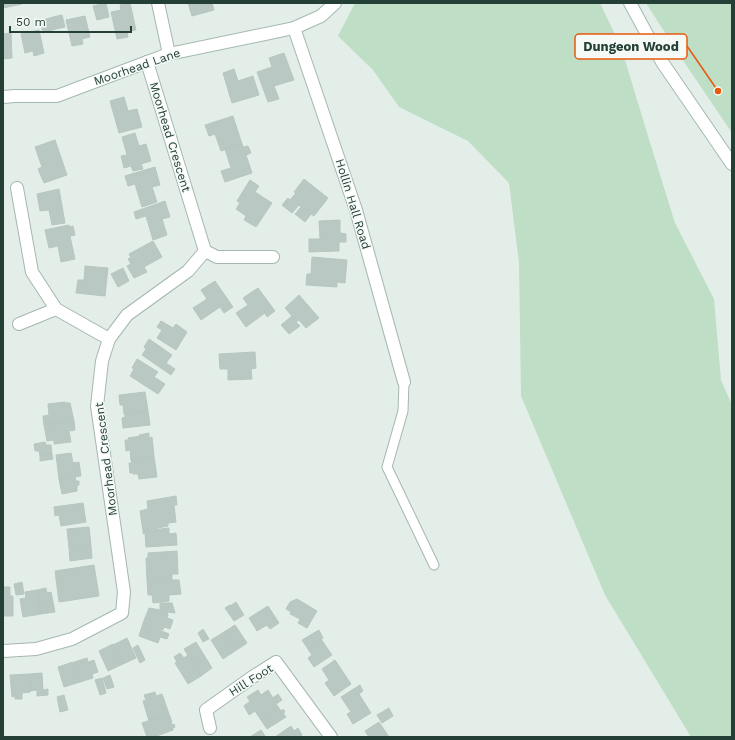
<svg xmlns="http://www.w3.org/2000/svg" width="735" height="740" viewBox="0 0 735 740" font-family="'Work Sans',sans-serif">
<rect width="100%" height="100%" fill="#e4eee9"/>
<g fill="#bedec5">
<polygon points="355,3 600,3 621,47 648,136 675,223 714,299 721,380 732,405 732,737 691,737 605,595 521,396 519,263 509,183 468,141 399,107 373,70 338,36"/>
<polygon points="646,3 732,3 732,133 676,50"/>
</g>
<g fill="#b9c8c2" stroke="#b7c7bf">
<polygon points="3,3 22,3 22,4 3,8"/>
<polygon points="106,3 109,17 97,20 93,6"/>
<polygon points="130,3 136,30 127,31 128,37 117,39 111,12 121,10 120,5"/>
<polygon points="188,3 212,3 214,10 192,16"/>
<polygon points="62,15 65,27 56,29 53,17"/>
<polygon points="85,16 90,37 82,39 83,44 72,46 66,20"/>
<polygon points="53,17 56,29 43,33 40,21"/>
<polygon points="39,30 44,53 34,56 33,51 25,53 21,34"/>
<polygon points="11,33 12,58 3,59 3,34"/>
<polygon points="284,53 294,80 274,86 279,99 268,102 257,72 272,67 269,58"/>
<polygon points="234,69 238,81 253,76 259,95 232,103 223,73"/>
<polygon points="124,97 128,111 137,109 142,127 119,133 110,101"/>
<polygon points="233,116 242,144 221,151 215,134 209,136 205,125"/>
<polygon points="135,133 139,146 146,144 151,161 141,164 143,169 133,171 131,166 124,168 121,156 127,155 122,137"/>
<polygon points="55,140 67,175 44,183 38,169 42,167 35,147"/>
<polygon points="242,144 243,147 248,146 251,153 246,155 252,173 225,182 221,171 231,168 225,149"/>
<polygon points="155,167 160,185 152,187 157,202 142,207 135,184 128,186 125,176"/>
<polygon points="304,179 328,198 314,216 311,214 305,222 295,214 301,207 299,205 292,213 282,205 288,198 290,200 296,193 294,192"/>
<polygon points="250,180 259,186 255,192 272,203 256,227 244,220 246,216 236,209 240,203 237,201"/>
<polygon points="59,189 65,223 52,225 49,210 40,211 37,194"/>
<polygon points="165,201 170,217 162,219 167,235 153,240 146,216 136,219 134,212"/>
<polygon points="340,220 340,233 346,234 346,242 339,242 339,251 309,252 309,239 320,239 319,221"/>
<polygon points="69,225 69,227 73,226 75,235 70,236 75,259 61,262 58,246 49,248 45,230"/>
<polygon points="153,241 162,257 144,267 147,272 134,278 127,266 131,264 128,259 131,258 129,254"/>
<polygon points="312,257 347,260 345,283 337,282 337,287 306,285 307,274 311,274"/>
<polygon points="85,266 108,268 105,296 76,293 78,280 84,280"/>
<polygon points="123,268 129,281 118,287 111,274"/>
<polygon points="215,281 233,307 224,313 220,307 201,320 193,308 207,299 201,290"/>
<polygon points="258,288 275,311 267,317 265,313 246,327 236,313 248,305 243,298"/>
<polygon points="299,295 319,318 306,328 299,320 296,322 300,326 289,334 281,325 292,316 285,308"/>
<polygon points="161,321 173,328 176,324 187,332 176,350 157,338 162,330 157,327"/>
<polygon points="149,339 172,355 166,363 175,369 171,375 142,355 146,349 144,347"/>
<polygon points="255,352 256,368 251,369 252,379 228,380 228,369 220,369 219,354"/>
<polygon points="137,359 158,372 154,377 165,384 158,394 130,376 134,369 132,368"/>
<polygon points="145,392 148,411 124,414 123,405 120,405 119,395"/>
<polygon points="65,402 65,403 70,403 74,421 44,425 43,416 49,415 48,404"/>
<polygon points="148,411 150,425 123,428 122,418 125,417 125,414"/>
<polygon points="74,421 75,430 69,431 71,442 54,444 54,440 47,441 44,425"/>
<polygon points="149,433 149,438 152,437 154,456 131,460 130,450 126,451 125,440 129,440 128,438 140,436 139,435"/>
<polygon points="45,442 46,445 51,445 52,454 40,456 39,451 35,451 34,444"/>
<polygon points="71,453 73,463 79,462 81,476 59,479 56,455"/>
<polygon points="52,454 53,459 40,461 40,456"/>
<polygon points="154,456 157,477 139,479 138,474 133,474 133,473 130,473 129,463 132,463 131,460"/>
<polygon points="75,476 76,481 79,481 79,485 77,486 77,491 62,494 59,479"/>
<polygon points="176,496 177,505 174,505 176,522 168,523 168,526 143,531 140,511 148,509 147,501"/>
<polygon points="83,503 86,522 61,526 59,515 55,516 54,507"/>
<polygon points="89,527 91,546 69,548 67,529"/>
<polygon points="169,528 169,534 176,533 177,545 146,547 145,533 143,534 143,531"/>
<polygon points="91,546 92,558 70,561 69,548"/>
<polygon points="177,551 178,574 172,574 172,578 147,580 146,558 148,558 148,553"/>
<polygon points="94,565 99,596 59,602 55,571"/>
<polygon points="172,578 172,580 179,580 181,594 169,595 169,601 153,603 152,595 148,595 147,580"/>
<polygon points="22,582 24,594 16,595 14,584"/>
<polygon points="3,587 10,587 10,596 13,596 13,616 3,616"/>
<polygon points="46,588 47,593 51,592 55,612 41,614 37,590"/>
<polygon points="37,590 41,614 23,617 20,599 26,598 25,592"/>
<polygon points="297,599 317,611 307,628 298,623 300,619 290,614 291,612 286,609 290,602"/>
<polygon points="236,602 244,615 239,618 230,606"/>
<polygon points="160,603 172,603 175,613 167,612 168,615 167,618 173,620 170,629 164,627 163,630 143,623 149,608 160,610"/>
<polygon points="230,605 239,618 234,621 225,608"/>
<polygon points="268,606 279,623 270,629 267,625 257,631 249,618"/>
<polygon points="143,623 169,634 167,639 160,637 158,643 139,636"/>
<polygon points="235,625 247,643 235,651 224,632"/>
<polygon points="203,629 209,639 203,642 198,633"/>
<polygon points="319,630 323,638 308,649 302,640"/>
<polygon points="224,632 235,651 223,659 211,640"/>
<polygon points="127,638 136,658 123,664 113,645"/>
<polygon points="321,639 332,655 314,667 308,658 312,655 308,649"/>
<polygon points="196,642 212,668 201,676 184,649"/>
<polygon points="113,644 123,664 108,671 99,651"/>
<polygon points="138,645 145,660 140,663 133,648"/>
<polygon points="180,653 184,658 188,655 201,676 188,684 175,663 177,662 174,657"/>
<polygon points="87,658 88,662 94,660 98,672 92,674 93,678 80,682 74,662"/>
<polygon points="335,660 351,684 334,696 325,683 329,680 322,669"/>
<polygon points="73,662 80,682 64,687 58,667"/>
<polygon points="42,673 43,690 48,689 48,695 37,696 37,690 30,691 29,674"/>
<polygon points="29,674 30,692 22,693 22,699 15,699 15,696 12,697 10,675"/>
<polygon points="110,675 114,687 107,689 103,678"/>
<polygon points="102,678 106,693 100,695 95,680"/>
<polygon points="360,685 363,691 359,694 371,713 353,724 347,714 351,712 341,697"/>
<polygon points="258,690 261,695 268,690 273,698 278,694 282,700 276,704 279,708 261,720 255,711 249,715 244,706 250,701 247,697"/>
<polygon points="155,692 156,696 162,694 169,714 149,721 143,701 146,700 144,695"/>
<polygon points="64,695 68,710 60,712 57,697"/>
<polygon points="279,708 281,711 283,709 285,712 283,713 286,717 267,729 261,720"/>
<polygon points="389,708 393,716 382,723 377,715"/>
<polygon points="169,714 172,722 171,722 172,725 174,724 175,727 173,728 173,730 154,737 147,737 142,723"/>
<polygon points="379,722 389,737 369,737 365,731"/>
<polygon points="291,726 294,731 298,728 302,735 299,737 275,737"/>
<polygon points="261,730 265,736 263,737 250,737"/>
</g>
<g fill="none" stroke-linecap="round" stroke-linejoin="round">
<g stroke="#a6b6b0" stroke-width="11">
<polyline id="lane" points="404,382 403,411 387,467 434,565"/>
</g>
<g stroke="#a6b6b0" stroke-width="14">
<g id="street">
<polyline points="158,3 169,54"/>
<polyline points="294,28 356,210 404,382"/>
<polyline points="17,188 32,272 56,309 109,339"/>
<polyline points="205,251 217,257 273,257"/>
<polyline points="19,324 56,309"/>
<polyline points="3,651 36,649 72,639 122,613 124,592 97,406 102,361 109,339 127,315 188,271 205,251 147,62"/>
<polyline points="210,728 206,710 254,676 276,662 331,737"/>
</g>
</g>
<g stroke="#a3b9b0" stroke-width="14">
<g id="secondary">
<polyline points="630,3 662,62 732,164"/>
<polyline points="3,97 15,96 57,96 147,62 169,54 294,28 321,16 335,3"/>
</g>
</g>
<use href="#lane" stroke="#fff" stroke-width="9"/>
<use href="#street" stroke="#fff" stroke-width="12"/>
<use href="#secondary" stroke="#fff" stroke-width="12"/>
</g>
<g text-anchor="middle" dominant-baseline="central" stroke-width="3" stroke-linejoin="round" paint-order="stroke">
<g font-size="12" fill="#233f36" stroke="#f5faf7">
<text transform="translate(137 67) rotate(-19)">Moorhead Lane</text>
<text transform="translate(170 137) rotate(73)">Moorhead Crescent</text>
<text transform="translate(353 204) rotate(73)">Hollin Hall Road</text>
<text transform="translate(106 459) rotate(-97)">Moorhead Crescent</text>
<text transform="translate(251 680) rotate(-32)">Hill Foot</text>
</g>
</g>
<path fill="none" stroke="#e8590c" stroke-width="1.5" d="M718 91L687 46"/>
<circle fill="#e8590c" stroke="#f5faf7" stroke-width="1.5" cx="718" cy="91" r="4"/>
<rect fill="#f5faf7" stroke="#e8590c" stroke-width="1.5" x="575" y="34" width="112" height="25" rx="4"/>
<g font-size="13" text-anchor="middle" font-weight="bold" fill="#233f36">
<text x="631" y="51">Dungeon Wood</text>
</g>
<rect width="735" height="740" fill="none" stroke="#233f36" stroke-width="8"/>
<path d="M10 26v6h121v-6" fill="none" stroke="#233f36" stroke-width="2"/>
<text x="16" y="26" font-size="12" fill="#233f36" stroke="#f5faf7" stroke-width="3" paint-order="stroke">50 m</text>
</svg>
